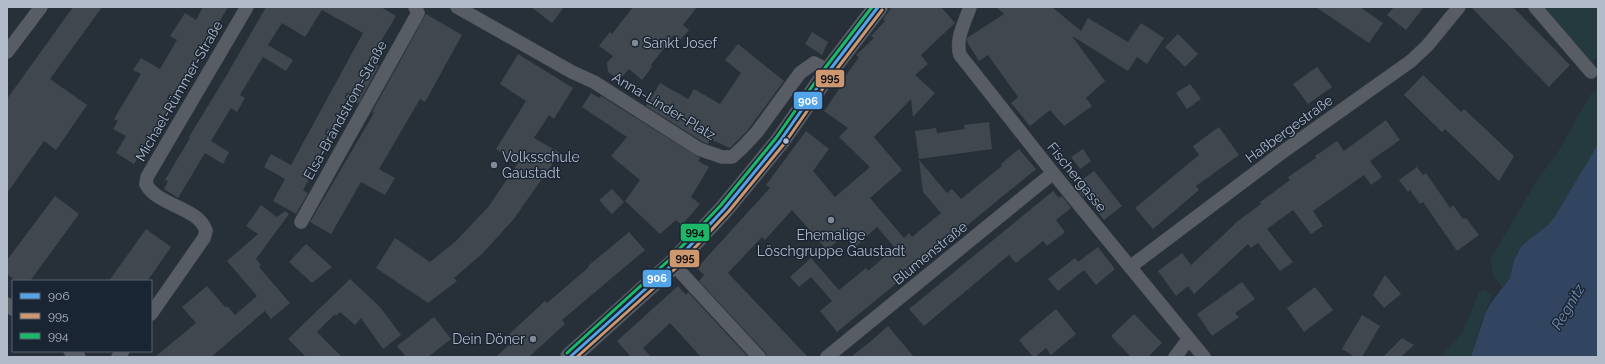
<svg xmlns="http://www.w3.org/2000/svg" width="1605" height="364" viewBox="0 0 1605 364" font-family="Raleway,sans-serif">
<rect width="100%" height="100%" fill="#272f38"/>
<g fill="#243a3e">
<polygon points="1540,7 1598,7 1598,55 1590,67"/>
<path d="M1598 90V144L1554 218 1540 233 1526 242 1510 278 1503 287C1493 279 1491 271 1491 258L1539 177 1556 155 1591 94Z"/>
<polygon points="1485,290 1492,296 1481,323 1471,357 1440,357 1463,332 1478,294 1481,291"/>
</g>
<polygon fill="#314561" points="1598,144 1598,357 1471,357 1485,314 1490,304 1510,278 1514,261 1521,247 1526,242 1547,226 1554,218"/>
<g fill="#41474e">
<polygon points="73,7 102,7 50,79 87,105 56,150 44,141 7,193 7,99"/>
<polygon points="203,7 228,7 161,121 160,121 134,164 116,153 126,136 113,129 118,121 114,119 141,74 133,70 141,58 160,69 177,40 170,36 185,13 196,20"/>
<polygon points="266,7 381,7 396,16 369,61 379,66 358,104 352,100 303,190 308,193 296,214 273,201 285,179 264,167 271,154 291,165 363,33 322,10 305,37 282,23 268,45 293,60 286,71 263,57 240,95 245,98 237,112 231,108 211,141 229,152 223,164 205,153 178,198 164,189 168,181 165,180 190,138 189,137 225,78"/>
<polygon points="531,7 564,7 552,23"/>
<polygon points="633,7 697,7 683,25 689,30 680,40 674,35 651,65 652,67 642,80 629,69 623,76 615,77 608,72 607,63 613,56 599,46 610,32 612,34"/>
<polygon points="892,7 941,7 955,23 921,55 928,64 915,75 935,93 913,117 911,99 874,137 902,170 870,198 904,238 909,233 912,237 941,213 923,192 919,160 947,193 952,189 961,199 1002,166 1001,164 1019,149 1036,169 837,332 820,311 832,301 811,277 799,287 790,277 811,258 839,290 866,268 868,271 895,248 877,227 854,248 844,235 827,250 792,210 765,240 762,237 728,273 808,357 767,357 765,352 699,281 704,275 697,268 770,188 766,185 806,131 829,149 813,171 835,197 870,167 839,137 848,128 824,111 846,79 844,78 859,57 856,55 874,38 871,36 885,21 883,19"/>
<polygon points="996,7 1052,7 1081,31 1088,18 1128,42 1141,23 1164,38 1147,64 1137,57 1128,71 1072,36 1105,81 1086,98 1092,106 1064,126 1050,110 1030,126 1011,103 1018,97 988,55 979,61 967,42 967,38 1004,14"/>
<polygon points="1316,7 1360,7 1383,23 1369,43"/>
<polygon points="1394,7 1424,7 1406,30 1387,15"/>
<polygon points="1471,7 1513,7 1570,65 1549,87"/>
<polygon points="426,14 462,35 425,102 420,99 379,169 395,178 385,195 361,182 331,234 310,222 374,113 372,112"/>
<polygon points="812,32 828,42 822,55 805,44"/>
<polygon points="1178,34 1198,54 1185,67 1165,47"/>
<polygon points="738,44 784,81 747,131 730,148 710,139 708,144 703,142 646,106 660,83 688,99 694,89 720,104 741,73 725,60"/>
<polygon points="518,54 573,88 554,119 549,115 534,138 560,153 513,220 482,254 454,278 457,281 428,303 376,268 395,238 430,262 456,241 489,206 518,163 496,149 526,101 500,84"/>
<polygon points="1317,67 1332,87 1308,104 1293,84"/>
<polygon points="1423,75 1461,112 1464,109 1514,156 1499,181 1445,129 1442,132 1404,95"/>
<polygon points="1190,84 1201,99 1187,109 1176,93"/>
<polygon points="591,93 599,98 601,96 700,158 698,161 709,167 691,197 700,204 682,225 676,220 660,234 625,201 640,180 611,156 627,137 582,107"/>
<polygon points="1386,120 1400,140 1370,161 1382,177 1371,185 1364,175 1313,211 1323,226 1311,234 1293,210 1267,229 1293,262 1280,271 1258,243 1251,248 1248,244 1194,294 1188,286 1176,296 1158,271 1182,253 1191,265 1234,225 1234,224 1261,204 1260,202 1290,180 1288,177 1316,158 1315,156 1337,141 1344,151"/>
<polygon points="989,122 992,149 919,159 915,131 936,128 937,133 965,129 964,125"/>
<polygon points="1219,127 1239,155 1196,186 1199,190 1153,229 1135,208 1199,155 1193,146"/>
<polygon points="1083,149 1091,161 1080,169 1071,157"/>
<polygon points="1417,167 1423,175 1426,173 1450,208 1453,205 1463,219 1466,218 1479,235 1457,251 1423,202 1420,204 1410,190 1408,192 1399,180"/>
<polygon points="1094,171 1122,206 1104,220 1085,196 1083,197 1074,186"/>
<polygon points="612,189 624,202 612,214 599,200"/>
<polygon points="1053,191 1059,198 1062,196 1071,208 1056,220 1065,232 1047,246 1043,241 1016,263 1009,255 924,326 909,309"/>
<polygon points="55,196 79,214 30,281 16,281 7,274 7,260"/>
<polygon points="261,205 277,217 285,211 289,214 256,259 261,265 259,267 290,303 271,319 265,311 211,357 155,357 196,323 182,307 207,286 226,308 227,306 235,315 257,296 227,261 258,234 246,226"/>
<polygon points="146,229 171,247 155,270 147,281 109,281"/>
<polygon points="629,232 645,250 562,320 565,324 529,357 496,357 511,343 506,337 545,301 547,303 589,267 588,266"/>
<polygon points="306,244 332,267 312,283 289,262"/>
<polygon points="1098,247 1115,269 1096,285 1084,270 1058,291 1048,279 1075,258 1078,262"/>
<polygon points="1385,275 1401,294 1384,308 1373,295"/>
<polygon points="350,279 380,307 401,335 383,349 361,318 355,325 340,312 336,316 335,314 317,332 342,357 306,357 288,339"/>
<polygon points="1242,282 1255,299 1235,313 1239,317 1212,336 1197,314"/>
<polygon points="678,286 686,295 688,292 748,357 701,357 670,323 643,348 651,357 631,357 617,341"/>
<polygon points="1315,287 1333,310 1304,332 1287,308"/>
<polygon points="1056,309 1076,334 1051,355 1046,348 1035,357 1033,357 1019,340"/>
<polygon points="1134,314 1162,343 1148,357 1131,357 1111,336"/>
<polygon points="1362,315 1380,326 1362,357 1355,357 1342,349"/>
<polygon points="434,317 451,339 428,357 406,357 397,346"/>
<polygon points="888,326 914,357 851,357 871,341"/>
<polygon points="1402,338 1414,345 1401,357 1383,357"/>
</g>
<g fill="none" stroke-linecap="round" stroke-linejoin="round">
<g stroke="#464b52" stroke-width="14">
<g id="street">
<polyline points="457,7 572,72 594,82 699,149 722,157 732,157 742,148 757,132 800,73 814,63 829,71"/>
<path d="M970 7C965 22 955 39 960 55L1053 173 1204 357"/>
<polyline points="1535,7 1591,72"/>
<polyline points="7,52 41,7"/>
<polyline points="301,222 418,13 415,7"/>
<polyline points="673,264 759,357"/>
<polyline points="1130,267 1284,151 1411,61 1427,46 1459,7"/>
<polyline points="7,304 13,309"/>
<path d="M151 314 204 238 206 231C199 207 157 206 146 184L147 177 247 7"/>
<polyline points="70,351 79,357"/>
<polyline points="118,357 123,351"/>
<polyline points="827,357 1053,173"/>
<polyline points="1175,357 1188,340"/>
</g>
</g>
<g stroke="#464b52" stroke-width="20">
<polyline id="secondary" points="570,357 673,264 725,208 780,141 829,71 878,7"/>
</g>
<use href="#street" stroke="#585d65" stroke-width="13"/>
<use href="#secondary" stroke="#575c63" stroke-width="19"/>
<g stroke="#1a2533" stroke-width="6">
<polyline id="bus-1" points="570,357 673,264 725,208 780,141 829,71 878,7"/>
</g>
<g stroke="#1a2533" stroke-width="6">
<polyline id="bus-2" points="577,357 676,268 729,211 784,144 833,74 882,10"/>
</g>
<g stroke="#1a2533" stroke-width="6">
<polyline id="bus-3" points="567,353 669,260 721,205 776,138 825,68 872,7"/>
</g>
<use href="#bus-1" stroke="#53a3e8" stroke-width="3"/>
<use href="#bus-2" stroke="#cd976f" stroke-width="3"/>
<use href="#bus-3" stroke="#1ab867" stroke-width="3"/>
</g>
<g fill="#818996" stroke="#1a2533" stroke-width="1.5">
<circle cx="635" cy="43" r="4"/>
<circle cx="494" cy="165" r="4"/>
<circle cx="831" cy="220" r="4"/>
<circle cx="533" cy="339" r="4"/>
</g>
<circle fill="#b1bac9" stroke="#1a2533" stroke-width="1.5" cx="786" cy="141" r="3.5"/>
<g text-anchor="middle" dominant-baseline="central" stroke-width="3" stroke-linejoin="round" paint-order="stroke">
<g font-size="14" fill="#b1bac9" stroke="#1a2533" text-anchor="start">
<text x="643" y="43">Sankt Josef</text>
<text x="502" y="157">Volksschule<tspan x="502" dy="16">Gaustadt</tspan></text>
<text x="831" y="235" text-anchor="middle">Ehemalige<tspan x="831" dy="16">Löschgruppe Gaustadt</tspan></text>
<text x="525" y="339" text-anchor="end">Dein Döner</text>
</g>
<g font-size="14" fill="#b1bac9" stroke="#1a2533">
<text transform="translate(179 91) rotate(-60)">Michael-Rümmer-Straße</text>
<text transform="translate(664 106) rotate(31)">Anna-Linder-Platz</text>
<text transform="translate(345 110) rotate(-61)">Elsa-Brändström-Straße</text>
<text transform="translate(1289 129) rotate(-36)">Haßbergestraße</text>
<text transform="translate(1077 177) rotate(51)">Fischergasse</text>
<text transform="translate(930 253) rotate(-39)">Blumenstraße</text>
</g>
<g font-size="15" font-style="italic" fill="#7690b4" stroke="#1a2533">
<text transform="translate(1568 307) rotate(-59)">Regnitz</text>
</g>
</g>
<g stroke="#1a2533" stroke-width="1.5">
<rect x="815" y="69" width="30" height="19" rx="4" fill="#cd976f"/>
<rect x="793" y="91" width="30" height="19" rx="4" fill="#53a3e8"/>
<rect x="680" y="223" width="30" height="19" rx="4" fill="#1ab867"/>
<rect x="669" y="249" width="31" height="19" rx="4" fill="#cd976f"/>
<rect x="642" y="269" width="30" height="19" rx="4" fill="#53a3e8"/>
</g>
<g font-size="11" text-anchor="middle" font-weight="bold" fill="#fff">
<text x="808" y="105">906</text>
<text x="657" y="282">906</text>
</g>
<g font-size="11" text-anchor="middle" font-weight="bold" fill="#111">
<text x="830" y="82">995</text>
<text x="695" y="236">994</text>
<text x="685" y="262">995</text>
</g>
<rect width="1605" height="364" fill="none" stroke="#b1bac9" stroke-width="16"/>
<rect x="12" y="280" width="140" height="72" fill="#1a2533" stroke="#56616f"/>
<rect x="20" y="293" width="20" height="6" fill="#53a3e8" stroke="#56616f"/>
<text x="48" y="300" font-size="12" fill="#b1bac9">906</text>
<rect x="20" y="313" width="20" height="6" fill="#cd976f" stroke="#56616f"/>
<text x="48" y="320" font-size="12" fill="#b1bac9">995</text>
<rect x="20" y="333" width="20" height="6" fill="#1ab867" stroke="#56616f"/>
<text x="48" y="340" font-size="12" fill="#b1bac9">994</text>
</svg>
